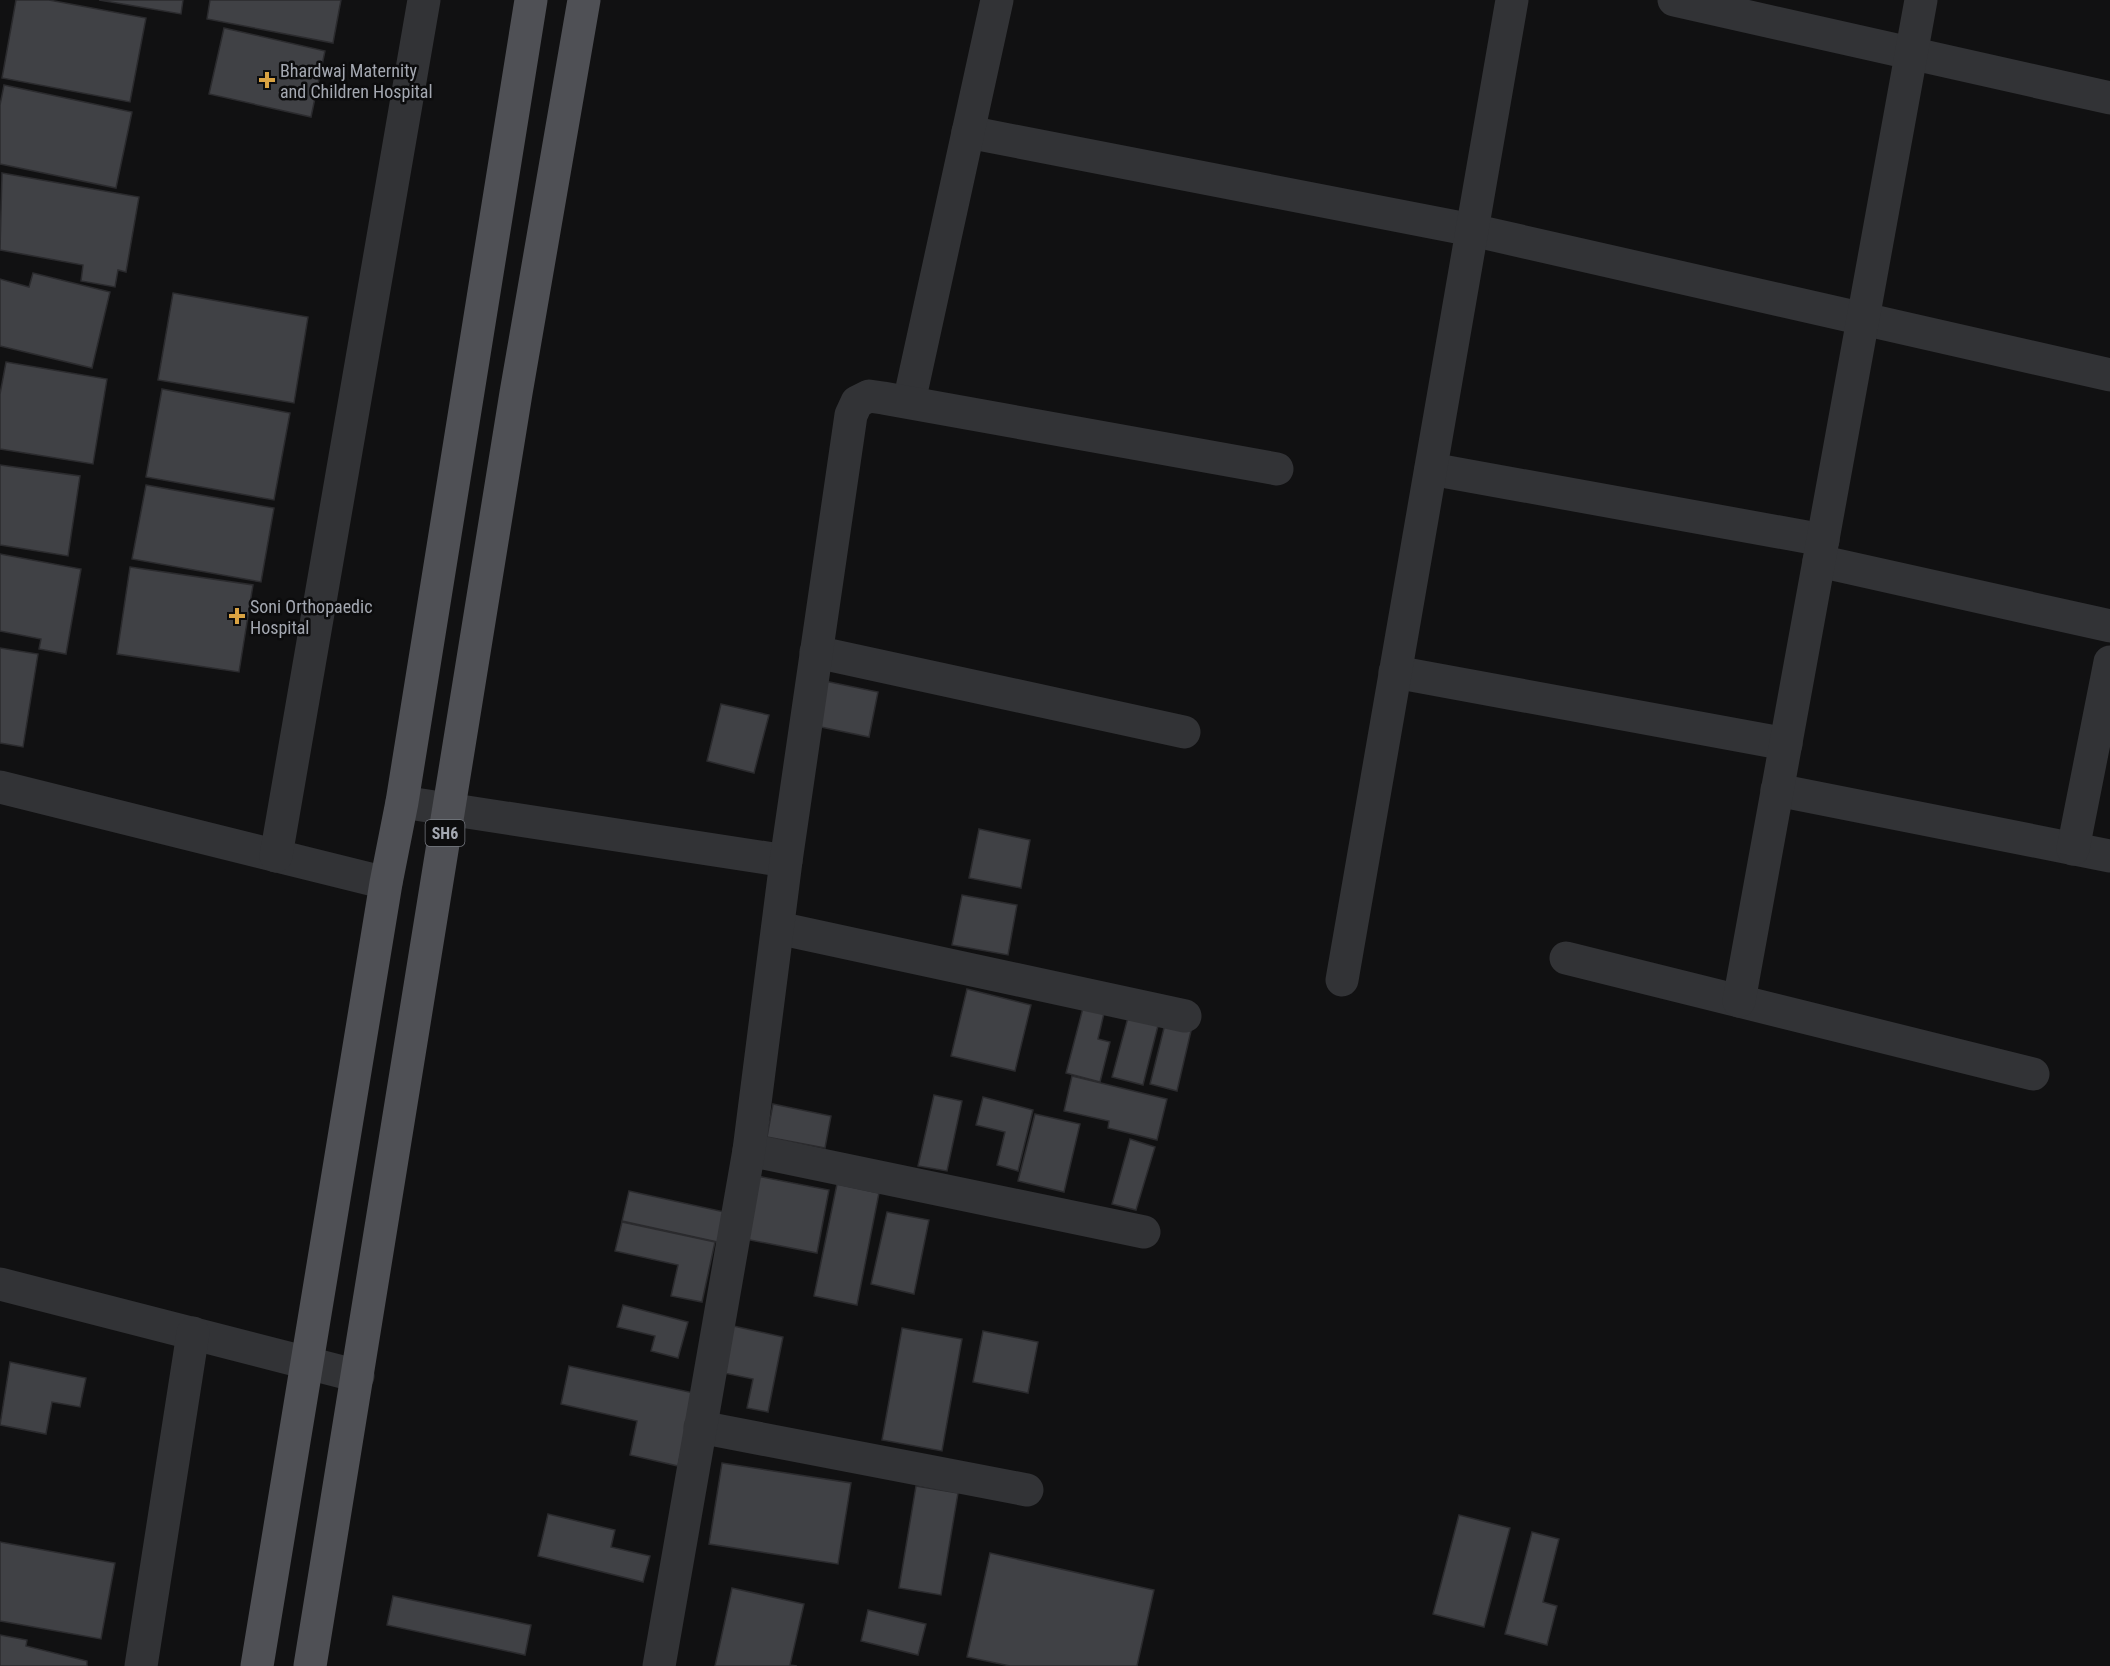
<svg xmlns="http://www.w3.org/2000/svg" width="2110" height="1666" viewBox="0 0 2110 1666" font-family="'Roboto Condensed',sans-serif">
<rect width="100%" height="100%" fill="#111112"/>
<g fill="#404145" stroke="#2b2b2e" stroke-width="1.5">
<polygon points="16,0 49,0 146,18 130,102 2,78"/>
<polygon points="99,0 183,0 181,14"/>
<polygon points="210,0 341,0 333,43 207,19"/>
<polygon points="224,28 325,51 311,117 209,94"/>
<polygon points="4,85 132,112 116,188 0,164 0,105"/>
<polygon points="2,173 139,197 126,272 118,270 115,287 81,281 83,265 0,250"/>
<polygon points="33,273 110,292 92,368 0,346 0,279 29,287"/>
<polygon points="173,293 308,317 294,403 158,380"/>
<polygon points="6,362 107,379 93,464 0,449 0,394"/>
<polygon points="162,389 290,413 274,500 146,477"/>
<polygon points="0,465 80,476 68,556 0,545"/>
<polygon points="146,485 274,508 261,582 132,559"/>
<polygon points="0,554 81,569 66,654 39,649 41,639 0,631"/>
<polygon points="130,567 253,585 239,672 117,654"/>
<polygon points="0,648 38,654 23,747 0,743"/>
<polygon points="820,680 878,692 869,737 811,725"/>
<polygon points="721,704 769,715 754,773 707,761"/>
<polygon points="979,829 1030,840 1021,888 969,878"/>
<polygon points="962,895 1017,905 1008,955 952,945"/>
<polygon points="967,989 1031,1005 1015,1071 951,1056"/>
<polygon points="1084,1004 1105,1009 1098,1039 1110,1042 1100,1082 1066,1073"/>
<polygon points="1130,1010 1160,1018 1143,1085 1112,1077"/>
<polygon points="1165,1024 1191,1031 1177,1091 1150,1084"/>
<polygon points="1072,1076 1167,1099 1157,1140 1108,1128 1109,1121 1064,1111"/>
<polygon points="934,1095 962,1101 947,1171 918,1166"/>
<polygon points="983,1097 1033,1110 1018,1171 997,1165 1005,1132 976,1125"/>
<polygon points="773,1104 831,1116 825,1148 767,1137"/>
<polygon points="1035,1114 1080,1124 1064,1192 1018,1181"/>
<polygon points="1130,1139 1155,1147 1136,1210 1112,1204"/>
<polygon points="757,1176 829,1190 817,1253 745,1239"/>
<polygon points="837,1184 879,1193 857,1305 814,1296"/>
<polygon points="629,1191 729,1213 722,1243 622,1221"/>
<polygon points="887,1212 929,1220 914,1294 871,1284"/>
<polygon points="622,1222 715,1242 702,1302 671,1296 678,1265 615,1251"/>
<polygon points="623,1305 688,1322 678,1358 651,1351 655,1336 617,1327"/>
<polygon points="729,1325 783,1337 768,1412 747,1408 753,1379 719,1372"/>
<polygon points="902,1328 962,1339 942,1451 882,1440"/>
<polygon points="983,1331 1038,1342 1028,1393 973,1382"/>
<polygon points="10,1362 86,1378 80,1407 52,1402 46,1434 0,1425"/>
<polygon points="569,1366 694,1393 678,1466 630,1455 637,1421 561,1404"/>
<polygon points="722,1463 851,1483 838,1564 709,1544"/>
<polygon points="916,1486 958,1493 941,1595 899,1588"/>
<polygon points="548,1514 615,1530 611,1547 650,1556 643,1582 538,1556"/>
<polygon points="1459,1515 1510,1528 1484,1627 1433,1614"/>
<polygon points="1532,1532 1559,1539 1543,1602 1557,1606 1547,1645 1505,1634"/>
<polygon points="0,1542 115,1563 101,1639 0,1621"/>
<polygon points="990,1553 1154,1590 1137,1666 1010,1666 967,1657"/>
<polygon points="732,1588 804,1604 790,1665 797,1666 715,1666"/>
<polygon points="393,1596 531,1625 525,1655 387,1625"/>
<polygon points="868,1610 926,1624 918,1655 861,1641"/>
<polygon points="0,1635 27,1640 26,1646 87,1661 87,1666 0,1666"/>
</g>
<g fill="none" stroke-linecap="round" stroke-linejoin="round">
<g stroke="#323336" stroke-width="33">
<polyline points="1674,0 2110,98"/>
<polyline points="968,132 1472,230 2110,375"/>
<polyline points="909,402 997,0"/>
<polyline points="1431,469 1823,540"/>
<polyline points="1819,561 2110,626"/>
<polyline points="816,652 1184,732"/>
<polyline points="1395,672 1786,744"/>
<polyline points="0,787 386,883"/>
<polyline points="1777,790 2110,856"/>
<polyline points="402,802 786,861"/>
<polyline points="2073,849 2110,662"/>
<polyline points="276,856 424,0"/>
<polyline points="778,928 1185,1016"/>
<polyline points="1566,958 2033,1074"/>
<polyline points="1342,980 1512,0"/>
<polyline points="1739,1001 1921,0"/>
<polyline points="749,1150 1144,1232"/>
<polyline points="0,1284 358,1376"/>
<polyline points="700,1427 1027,1490"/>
<polyline points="141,1666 193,1333"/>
<polyline points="659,1666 749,1150 786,861 851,415 857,402 869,396 883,398 1277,469"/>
</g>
<g stroke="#4f5055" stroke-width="33">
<polyline points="257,1666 386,883 402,802 531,0"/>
<polyline points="310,1666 516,393 584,0"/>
</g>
</g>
<g fill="#d9a242" stroke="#0c0c0d" stroke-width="2">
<path d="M264 71h6v6h6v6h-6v6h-6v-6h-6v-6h6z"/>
<path d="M234 607h6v6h6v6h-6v6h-6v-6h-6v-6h6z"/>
</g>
<g text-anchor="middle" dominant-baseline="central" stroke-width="5" stroke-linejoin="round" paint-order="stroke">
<rect fill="#0c0c0d" stroke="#767980" stroke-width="1.5" x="425.5" y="820" width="39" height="26" rx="4.5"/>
<g font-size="16" font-weight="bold" fill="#a4a8b1">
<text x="445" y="833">SH6</text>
</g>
<g font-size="18" fill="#a4a8b1" stroke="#0c0c0d" text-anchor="start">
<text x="280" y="70">Bhardwaj Maternity<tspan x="280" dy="21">and Children Hospital</tspan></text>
<text x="250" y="606">Soni Orthopaedic<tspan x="250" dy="21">Hospital</tspan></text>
</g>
</g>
</svg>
